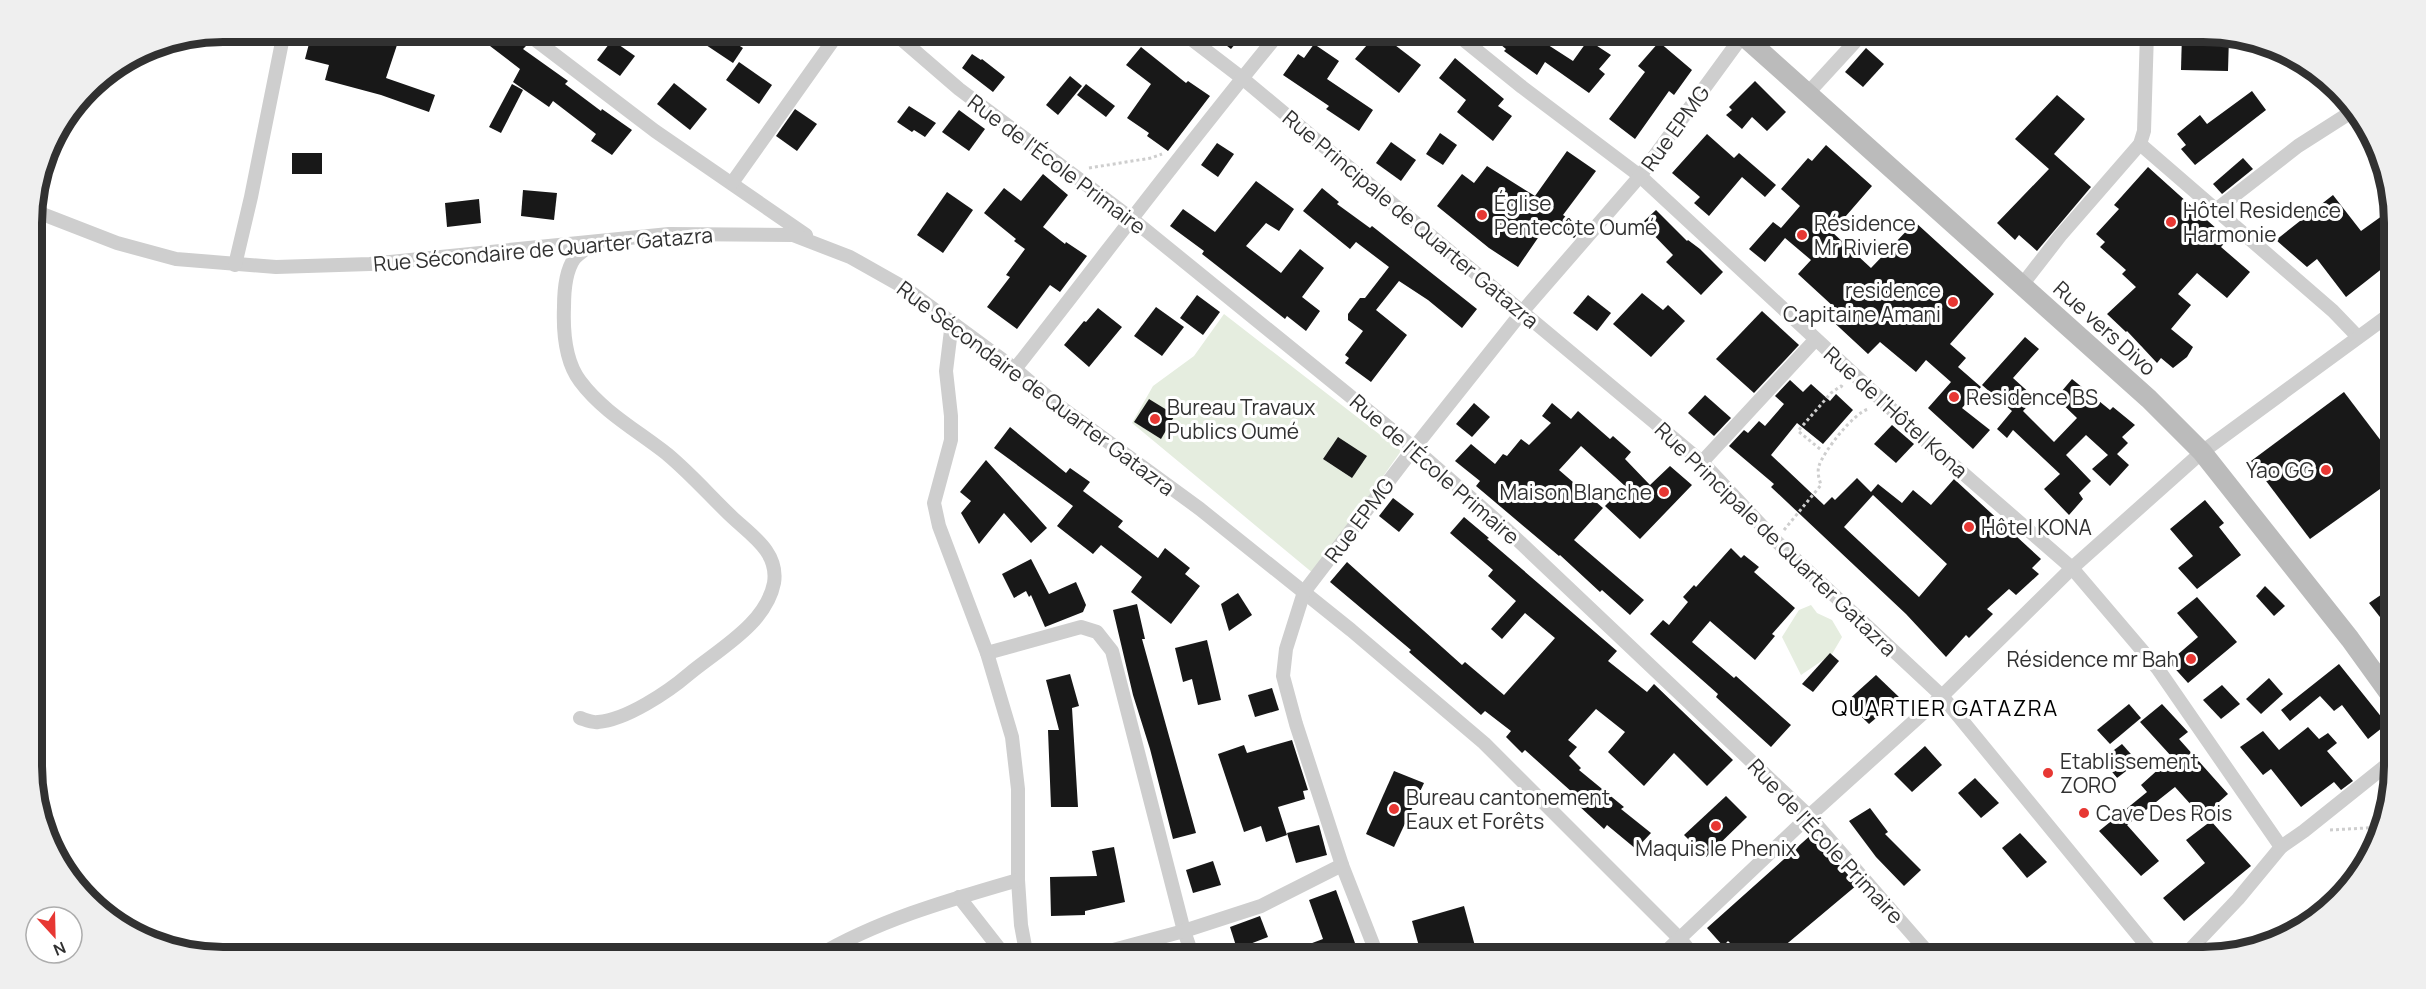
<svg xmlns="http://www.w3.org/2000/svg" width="2426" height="989" viewBox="0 0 2426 989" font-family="Manrope,sans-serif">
<rect width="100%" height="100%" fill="#fff"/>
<g fill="#e5eddf">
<polygon points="1224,314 1401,451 1314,574 1132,423 1153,386 1194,356"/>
<polygon points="1811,605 1817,613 1832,620 1842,637 1832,654 1801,675 1782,637 1799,610"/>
</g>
<g fill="#181818" fill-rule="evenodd">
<polygon points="312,32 373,32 399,39 386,78 435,95 429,112 381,95 325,80 329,65 305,59"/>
<polygon points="502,32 508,32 526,46 523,49 568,81 565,84 601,111 602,109 632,130 612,155 591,141 596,134 553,101 549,107 513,82 520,69 490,46"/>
<polygon points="707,32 718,32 743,48 733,63 700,41"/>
<polygon points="1209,32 1245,32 1231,49"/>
<polygon points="1378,32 1421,65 1399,93 1355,59"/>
<polygon points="1485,32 1528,32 1573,61 1588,40 1611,55 1599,69 1605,74 1589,93 1545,62 1537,75 1504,51 1506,49"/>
<polygon points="2182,33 2229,36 2228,71 2181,70"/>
<polygon points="612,40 635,56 620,76 597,60"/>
<polygon points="1659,42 1692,70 1674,95 1669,91 1635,139 1609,119 1645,72 1638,66"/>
<polygon points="1314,44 1339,61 1327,79 1373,110 1359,131 1326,109 1329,106 1283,75 1298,54 1304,58"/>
<polygon points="1141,47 1186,83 1188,81 1210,96 1168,151 1147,136 1149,133 1127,118 1151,84 1126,65"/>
<polygon points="1866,48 1884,64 1863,87 1845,72"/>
<polygon points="972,54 981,60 982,59 1005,77 993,92 962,68"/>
<polygon points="1455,58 1504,99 1498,106 1512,116 1493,141 1457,112 1466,100 1439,78"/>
<polygon points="739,62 772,85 759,104 726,80"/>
<polygon points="1070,76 1082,86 1058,115 1046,105"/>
<polygon points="1755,81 1786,112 1767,131 1752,117 1742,129 1726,115 1732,110 1729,107"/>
<polygon points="674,83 707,109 690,130 657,104"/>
<polygon points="512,84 523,90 501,133 489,127"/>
<polygon points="1086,84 1115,106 1106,117 1077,95"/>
<polygon points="2252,91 2266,110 2195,165 2181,149 2186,145 2177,134 2200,115 2207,124"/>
<polygon points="2057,95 2085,119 2054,154 2091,187 2037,251 2019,235 2015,240 1997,223 2049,169 2015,139"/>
<polygon points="909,106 936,123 925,137 914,130 912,132 897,122"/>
<polygon points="795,109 817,124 797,151 776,136"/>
<polygon points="959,110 985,129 969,151 942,132"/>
<polygon points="1440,133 1457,145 1443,165 1426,154"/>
<polygon points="1707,134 1734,158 1739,153 1776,185 1765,197 1742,177 1709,216 1694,203 1700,197 1672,173"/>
<polygon points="1391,142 1416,160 1401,181 1376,163"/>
<polygon points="1217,143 1234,154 1218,177 1201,165"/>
<polygon points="1826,145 1872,186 1832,232 1871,268 1915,222 1994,294 1950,344 1966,358 1958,367 1981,387 1962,408 1990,430 1973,449 1928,408 1951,382 1926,360 1916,372 1880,342 1868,354 1827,316 1835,308 1798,274 1811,260 1785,238 1765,262 1749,249 1773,222 1781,228 1800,206 1781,189 1808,158 1812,161"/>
<polygon points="1567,151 1596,171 1563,215 1583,228 1574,238 1555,226 1548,236 1542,232 1518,267 1489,248 1437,206 1462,174 1474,183 1487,166 1535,196"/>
<rect x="292" y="153" width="30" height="21"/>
<polygon points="2243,158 2253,169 2222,194 2213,184"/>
<polygon points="2148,167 2228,239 2221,247 2250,272 2227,298 2197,273 2178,294 2191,305 2171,329 2193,347 2187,357 2173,368 2161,358 2157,363 2127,331 2126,332 2107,314 2136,287 2122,274 2126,270 2100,247 2105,242 2096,234 2119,209 2114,205"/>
<polygon points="1043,174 1068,195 1043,227 1065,244 1066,242 1087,256 1060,292 1050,285 1017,329 987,307 1010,277 1006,275 1025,249 1014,241 1016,239 984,213 1004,188 1021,201"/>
<polygon points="1256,181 1294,209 1279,231 1266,223 1246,246 1281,273 1300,249 1324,268 1302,297 1320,311 1306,331 1287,316 1285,319 1271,308 1202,254 1204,251 1170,226 1183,209 1215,232"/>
<polygon points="1322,188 1339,202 1337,204 1370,228 1372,226 1477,309 1462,328 1428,300 1399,281 1376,310 1407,335 1371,382 1345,363 1349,358 1345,355 1363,331 1348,320 1348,314 1360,298 1365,298 1389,267 1356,242 1350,249 1303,211"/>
<polygon points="523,190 557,193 554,220 521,216"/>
<polygon points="947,192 973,210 943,253 917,235"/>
<polygon points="2333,195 2361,231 2393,208 2393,260 2346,297 2317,259 2307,267 2276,240"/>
<polygon points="479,199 481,223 447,227 445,203"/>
<polygon points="1656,210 1687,241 1688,240 1700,249 1723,272 1701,295 1666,262 1673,255 1642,223"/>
<polygon points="1642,293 1663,310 1668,305 1685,321 1651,357 1613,324"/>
<polygon points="1197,295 1220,312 1203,335 1180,318"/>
<polygon points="1588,295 1611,313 1597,331 1573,313"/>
<polygon points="1156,307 1184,327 1162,356 1134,336"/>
<polygon points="1098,308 1122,327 1089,367 1064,345 1084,321 1086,322"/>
<polygon points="1762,311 1799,345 1754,393 1716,359"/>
<polygon points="2025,337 2039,349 2013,378 2035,398 2023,411 2054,442 2077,418 2056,398 2072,379 2110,410 2113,407 2135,425 2122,437 2128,443 2117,454 2129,465 2110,486 2092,469 2108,455 2086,435 2066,455 2091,481 2079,493 2083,499 2069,515 2044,489 2060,474 2013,430 2007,438 1997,429 2012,411 1982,385"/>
<path d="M1790 380 1803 392 1811 384 1830 401 1836 394 1853 410 1823 444 1797 423 1771 455 1824 505 1832 497 1835 500 1857 478 1871 492 1878 484 1902 503 1913 490 1931 505 1954 479 2041 559 2032 568 2039 574 2016 595 2009 589 1987 609 1993 614 1969 638 1966 635 1946 657 1906 614 1771 487 1774 484 1729 446 1744 430 1748 433 1759 421 1765 426 1784 404 1775 396ZM1873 495 1947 564 1919 597 1844 527Z"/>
<polygon points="2344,392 2394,458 2394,479 2310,539 2251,461"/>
<polygon points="1705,395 1731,418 1714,436 1688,413"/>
<polygon points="1149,399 1175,415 1161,439 1134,422"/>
<polygon points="1474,403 1490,417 1472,437 1456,424"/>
<polygon points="1552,403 1571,419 1578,411 1610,439 1613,436 1631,452 1625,459 1650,485 1670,466 1692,485 1640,539 1605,506 1625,486 1581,446 1559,470 1603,508 1574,540 1644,600 1630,615 1602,590 1600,592 1560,555 1559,556 1476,486 1480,481 1455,461 1471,444 1495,464 1503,454 1507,456 1521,439 1529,445 1551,423 1542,416"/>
<polygon points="1892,425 1914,444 1896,463 1874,444"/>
<polygon points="1010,427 1066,473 1070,468 1090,482 1083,491 1123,521 1118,527 1158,558 1165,548 1190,568 1185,574 1200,586 1171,624 1131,592 1142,577 1101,545 1093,554 1057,526 1073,506 994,448"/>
<polygon points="1338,437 1367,456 1352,478 1323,459"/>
<polygon points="986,460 1047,528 1031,543 1004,513 979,544 961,513 971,501 960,492"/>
<polygon points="1393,498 1414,514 1399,532 1379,516"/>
<polygon points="2205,500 2224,523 2219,527 2241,555 2197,589 2178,568 2193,556 2170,529"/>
<polygon points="1464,517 1489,538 1487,539 1617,651 1608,661 1647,692 1654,684 1733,760 1707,786 1674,753 1644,786 1608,752 1625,732 1596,709 1568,740 1577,747 1569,756 1581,768 1579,770 1624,807 1621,809 1651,833 1636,849 1607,825 1604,829 1578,805 1582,801 1525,750 1522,753 1506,737 1511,731 1485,711 1481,715 1409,652 1411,650 1330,582 1347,562 1462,665 1465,662 1504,695 1555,638 1525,613 1502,639 1491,629 1516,601 1488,576 1493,570 1450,533"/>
<polygon points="1731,548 1741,558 1744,555 1759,567 1754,572 1795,608 1772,634 1775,636 1755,660 1710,621 1692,642 1734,678 1736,676 1791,725 1771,747 1716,697 1718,694 1650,634 1663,620 1669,625 1688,602 1683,597 1694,585 1696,587"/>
<polygon points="1031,559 1049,594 1076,582 1086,605 1083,612 1045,627 1031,595 1029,597 1026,591 1014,598 1002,574"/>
<polygon points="2265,586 2285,606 2274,616 2256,596"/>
<polygon points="2394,586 2394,635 2369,603"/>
<polygon points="1238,593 1252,615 1229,631 1221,604"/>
<polygon points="2197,597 2237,642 2188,683 2169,662 2198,637 2177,613"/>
<polygon points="1137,604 1145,639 1142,639 1196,833 1173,839 1150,749 1133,695 1113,610"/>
<polygon points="1207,640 1221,700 1198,705 1192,679 1183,682 1175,648"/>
<polygon points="1830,653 1839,661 1813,692 1802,684"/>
<polygon points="2339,664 2387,724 2368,739 2342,705 2334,711 2320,696 2290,721 2281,710"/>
<polygon points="1070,674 1079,706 1072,708 1078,807 1051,807 1048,730 1059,730 1046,680"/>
<polygon points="1876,675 1900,698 1869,724 1846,702"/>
<polygon points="2269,678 2283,694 2261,714 2246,699"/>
<polygon points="2222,685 2240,704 2221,719 2203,700"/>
<polygon points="1272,688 1279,710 1255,717 1248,695"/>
<polygon points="2129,704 2141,718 2110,744 2097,730"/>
<polygon points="2162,704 2188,732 2179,739 2228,794 2202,817 2175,787 2127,825 2159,861 2141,876 2099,831 2147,792 2141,785 2172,757 2140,722"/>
<polygon points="2308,727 2319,739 2328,733 2337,743 2327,751 2353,781 2341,790 2334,782 2301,807 2271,769 2263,775 2240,747 2263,731 2279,750"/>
<polygon points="1292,740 1308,790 1303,791 1305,799 1278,807 1287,835 1266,842 1261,826 1244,832 1218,754 1244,745 1247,753"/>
<polygon points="2122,744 2138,762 2117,778 2102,759"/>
<polygon points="1925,746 1942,765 1912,792 1894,774"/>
<polygon points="1394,771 1424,783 1394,847 1366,834"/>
<polygon points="1975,778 1999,803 1981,818 1958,793"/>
<polygon points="1726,796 1747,817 1706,857 1684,835"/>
<polygon points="1870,808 1888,832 1885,834 1921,870 1904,886 1876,857 1849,821"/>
<polygon points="2211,821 2251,866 2184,921 2163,898 2205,863 2186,840"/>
<polygon points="1319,825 1327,855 1296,863 1287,833"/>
<polygon points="2020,833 2047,862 2027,878 2002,848"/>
<polygon points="1812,834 1857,885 1771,957 1744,957 1728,941 1723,946 1707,928"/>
<polygon points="1114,847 1125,902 1085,911 1085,915 1051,916 1050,877 1097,876 1092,851"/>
<polygon points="1213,861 1221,885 1193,893 1186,870"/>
<polygon points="1336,890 1360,957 1277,957 1277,956 1323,939 1309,900"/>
<polygon points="1464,906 1478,957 1422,957 1412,921"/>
<polygon points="1260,916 1268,937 1237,949 1230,927"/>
</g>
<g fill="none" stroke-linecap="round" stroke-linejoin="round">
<g stroke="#cecece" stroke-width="3" stroke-dasharray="3 3" stroke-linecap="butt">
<polyline points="1089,168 1151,158 1162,154"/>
<polyline points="1820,449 1798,431 1831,393 1841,386 1845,389"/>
<path d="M1784 530 1821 485C1819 479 1817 472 1819 466 1823 452 1855 411 1869 409"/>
<polyline points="2330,830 2384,827"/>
</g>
<g stroke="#cecece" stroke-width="14">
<polyline points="525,32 655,131 806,235"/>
<polyline points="893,32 959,89 1132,219 1414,448 1505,528 1809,816 1932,957"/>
<polyline points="1182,32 1242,78 1702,462 1776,541 1942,696 2156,957"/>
<polyline points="1454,32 1522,87 1640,176 1927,442 2072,568 2158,669 2281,847"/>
<polyline points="1808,93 1864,32"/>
<polyline points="2140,144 2333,311 2358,337"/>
<polyline points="732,183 839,32"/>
<polyline points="2217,209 2298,146 2356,109"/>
<polyline points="32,210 117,243 176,259 276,267 370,264 669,234 793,235 850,257 905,288 1015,369 1055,403 1200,509 1351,630 1484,743 1680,939 1695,957"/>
<polyline points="235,265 251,197 284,32"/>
<polyline points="2022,285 2060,236 2140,144 2144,131 2147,32"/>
<polyline points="952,322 946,371 951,416 951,440 934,503 939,526 987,653 1012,737 1018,789 1018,880 1021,925 1027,957"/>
<path d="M1015 369C1104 256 1189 142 1280 32"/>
<polyline points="1702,462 1815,340"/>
<polyline points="987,653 1081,627 1097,632 1112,651 1184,931 1193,957"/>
<path d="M580 718C586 720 592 723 598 722 626 720 668 692 689 674 719 649 766 624 774 583 779 552 751 535 732 517 710 496 691 474 667 454 638 431 603 412 580 381 565 361 563 332 564 307 564 292 565 272 574 259 579 253 589 247 595 242"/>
<polyline points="959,897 1002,952 1009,957"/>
<path d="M816 957C878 920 949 900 1018 880"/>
<polyline points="1087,957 1184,931 1261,906 1342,865"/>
<polyline points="1378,957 1342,865 1296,724 1283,676 1286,649 1304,592 1414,448 1522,312 1640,176 1743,35"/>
<polyline points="1660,957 1809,816 1942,696 2072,568 2202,452 2393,312"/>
<polyline points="2183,957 2238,899 2281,847 2304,831 2394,759"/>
</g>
<polyline stroke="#bbb" stroke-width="20" points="1739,32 2149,399 2202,452 2350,639 2394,700"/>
</g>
<g fill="#e73733" stroke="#fff" stroke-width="2">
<circle cx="1482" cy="215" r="6"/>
<circle cx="2171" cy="222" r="6"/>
<circle cx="1802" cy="235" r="6"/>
<circle cx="1953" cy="302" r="6"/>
<circle cx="1954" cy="397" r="6"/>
<circle cx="1155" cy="419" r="6"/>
<circle cx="2326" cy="470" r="6"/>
<circle cx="1664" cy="492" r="6"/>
<circle cx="1969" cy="527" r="6"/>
<circle cx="2191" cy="659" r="6"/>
<circle cx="2048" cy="773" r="6"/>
<circle cx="1394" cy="809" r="6"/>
<circle cx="2084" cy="813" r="6"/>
<circle cx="1716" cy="826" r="6"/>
</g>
<g text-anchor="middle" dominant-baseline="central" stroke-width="6" stroke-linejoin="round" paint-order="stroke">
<g font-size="21" fill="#313131" stroke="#fff">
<text transform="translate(1675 128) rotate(-54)">Rue EPMG</text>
<text transform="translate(1057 164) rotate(37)">Rue de l'École Primaire</text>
<text transform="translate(1411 219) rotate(40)">Rue Principale de Quarter Gatazra</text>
<text transform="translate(543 249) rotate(-5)">Rue Sécondaire de Quarter Gatazra</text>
<text transform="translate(2105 328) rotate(42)">Rue vers Divo</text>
<text transform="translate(1036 388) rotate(37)">Rue Sécondaire de Quarter Gatazra</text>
<text transform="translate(1896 412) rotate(42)">Rue de l'Hôtel Kona</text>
<text transform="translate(1435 469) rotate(41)">Rue de l'École Primaire</text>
<text transform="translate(1359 520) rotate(-53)">Rue EPMG</text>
<text transform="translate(1776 539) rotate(44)">Rue Principale de Quarter Gatazra</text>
<text transform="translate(1826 841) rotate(47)">Rue de l'École Primaire</text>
</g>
<g font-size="21" fill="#313131" stroke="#fff" text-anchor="start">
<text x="1494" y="203">Église<tspan x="1494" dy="24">Pentecôte Oumé</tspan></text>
<text x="2183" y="210">Hôtel Residence<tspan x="2183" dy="24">Harmonie</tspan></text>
<text x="1814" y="223">Résidence<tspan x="1814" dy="24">Mr Riviere</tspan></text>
<text x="1941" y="290" text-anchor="end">residence<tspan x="1941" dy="24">Capitaine Amani</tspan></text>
<text x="1966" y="397">Residence BS</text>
<text x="1167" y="407">Bureau Travaux<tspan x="1167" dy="24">Publics Oumé</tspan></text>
<text x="2314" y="470" text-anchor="end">Yao GG</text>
<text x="1652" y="492" text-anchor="end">Maison Blanche</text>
<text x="1981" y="527">Hôtel KONA</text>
<text x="2179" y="659" text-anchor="end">Résidence mr Bah</text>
<text x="2060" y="761">Etablissement<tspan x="2060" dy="24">ZORO</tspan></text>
<text x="1406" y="797">Bureau cantonement<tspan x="1406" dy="24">Eaux et Forêts</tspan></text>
<text x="2096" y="813">Cave Des Rois</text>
<text x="1716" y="848" text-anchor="middle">Maquis le Phenix</text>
</g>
<g font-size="22" letter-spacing="1.5" fill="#000" stroke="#fff">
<text x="1945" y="708">QUARTIER GATAZRA</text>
</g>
</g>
<path d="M0 0H2426V989H0ZM223 42H2203A181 181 0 0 1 2384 223V766A181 181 0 0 1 2203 947H223A181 181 0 0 1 42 766V223A181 181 0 0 1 223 42Z" fill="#efefef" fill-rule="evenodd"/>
<path fill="none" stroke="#313131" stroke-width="8" d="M223 42H2203A181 181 0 0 1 2384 223V766A181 181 0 0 1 2203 947H223A181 181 0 0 1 42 766V223A181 181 0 0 1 223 42Z"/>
<g transform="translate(54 935) rotate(158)"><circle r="28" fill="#ffffff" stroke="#adadad" stroke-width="1.5"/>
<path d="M0-4.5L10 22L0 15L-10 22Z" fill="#e73733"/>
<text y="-9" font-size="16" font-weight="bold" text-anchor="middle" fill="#313131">N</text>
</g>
</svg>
